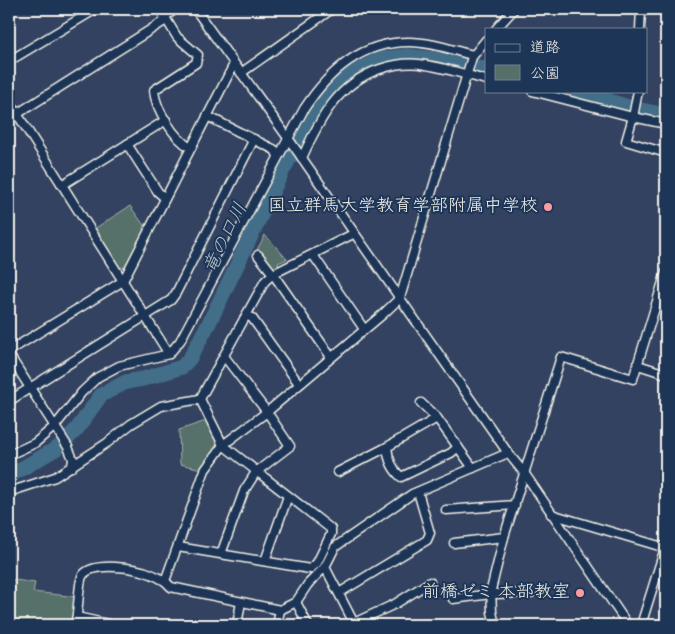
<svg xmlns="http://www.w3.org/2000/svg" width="675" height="634" viewBox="0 0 675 634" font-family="Dekko,'Klee One',sans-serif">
<rect width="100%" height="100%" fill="#334260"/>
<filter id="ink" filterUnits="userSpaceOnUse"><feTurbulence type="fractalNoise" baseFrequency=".02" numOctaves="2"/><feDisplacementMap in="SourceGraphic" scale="10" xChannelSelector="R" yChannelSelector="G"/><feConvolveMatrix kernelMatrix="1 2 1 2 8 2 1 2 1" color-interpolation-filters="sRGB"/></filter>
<g filter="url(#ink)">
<g fill="#576f6b" stroke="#a6b0aa">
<polygon points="130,206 146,228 126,267 119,268 94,229"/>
<polygon points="265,235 287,259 278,263 279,267 275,269 272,267 257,250"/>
<polygon points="206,421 218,445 217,450 202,469 180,464 179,430"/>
<polygon points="9,579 35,583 33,592 77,597 70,625 9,625"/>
</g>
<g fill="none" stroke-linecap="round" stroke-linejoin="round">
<g stroke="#436e89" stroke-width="15">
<polyline points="578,91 631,108 666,115"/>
<polyline points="9,476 59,447 77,429 101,395 126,382 143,379 182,367 190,358 209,323 283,170 318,107 338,82 362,68 381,59 407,56 454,61 486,69"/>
</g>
<g stroke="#f4f1e8" stroke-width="11">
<g id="street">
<path d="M160 9 177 37 198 55 196 63 154 90C155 108 174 139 191 148"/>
<polyline points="195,9 288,138 508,453 525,474 628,625"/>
<polyline points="164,17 176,9"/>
<polyline points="496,29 514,9"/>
<polyline points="640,29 641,9"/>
<polyline points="9,61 96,9"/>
<polyline points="241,73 332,9"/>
<polyline points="532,91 633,117 666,124"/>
<polyline points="638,91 633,117 626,141 666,153"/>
<polyline points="9,101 169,354"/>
<polyline points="207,116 275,150 278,156"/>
<polyline points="9,119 166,20"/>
<polyline points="127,144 158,192 165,198"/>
<path d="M302 158C319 120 338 83 380 69 395 64 411 62 426 65 446 68 467 75 486 80"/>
<polyline points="62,185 166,120"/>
<polyline points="258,255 273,274 331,357"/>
<polyline points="313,255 364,329"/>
<polyline points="246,315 252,318 299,384"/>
<polyline points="9,351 123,281 234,64"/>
<polyline points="9,355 68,447 73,459 72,467"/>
<polyline points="638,365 666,374"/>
<polyline points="200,399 265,281 273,274 353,234"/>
<polyline points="9,401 171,300 176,293 254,139"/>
<polyline points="421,403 437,418 473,468"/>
<path d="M437 418 387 447C388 458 392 469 401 477L451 453 458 447"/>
<path d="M9 455 35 443 55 426 82 392 98 377 119 366 169 354 180 341 304 109C329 71 361 42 409 42 431 42 452 50 473 55"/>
<polyline points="338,472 387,447"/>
<polyline points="9,492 55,477 107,443 131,424 161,406 200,399"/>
<polyline points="446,510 515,505"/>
<polyline points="551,514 666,548"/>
<polyline points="454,543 504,537"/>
<polyline points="178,547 310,569 317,563 331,534 331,529 223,445 200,399"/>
<polyline points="221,554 244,491 256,472 290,446 267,412 224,356"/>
<polyline points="265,561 288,496"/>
<polyline points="325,567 355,625"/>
<polyline points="165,581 171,587 280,610 296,602 308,584 325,567 335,547 412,494 508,453"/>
<polyline points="339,593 427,540 430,533 418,492"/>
<polyline points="453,599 491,594 531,593"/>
<polyline points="296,602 308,625"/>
<polyline points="77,617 113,625"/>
<polyline points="354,623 395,604 430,582"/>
<path d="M75 625C79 613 78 581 83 575 94 561 137 568 151 574 156 576 161 579 165 581L205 470 223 445 267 412 382 315 400 298 472 57 486 40"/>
<polyline points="237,625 241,602"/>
<polyline points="277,625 280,610"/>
<polyline points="495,625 492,612 491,590 504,537 561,357 633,379 666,272"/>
<polyline points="641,625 666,545"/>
</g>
</g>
<use href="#street" stroke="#1d3557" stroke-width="8"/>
</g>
</g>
<g fill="#ff9aa2" stroke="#1d3557" stroke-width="2">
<circle cx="548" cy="207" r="5"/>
<circle cx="580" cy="593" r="5"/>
</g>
<g text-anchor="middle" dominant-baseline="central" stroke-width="4" stroke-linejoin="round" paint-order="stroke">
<g font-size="18" fill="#f4f1e8" stroke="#1d3557" text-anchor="end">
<text x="538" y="207">国立群馬大学教育学部附属中学校</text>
<text x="570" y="593">前橋ゼミ 本部教室</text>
</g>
<g font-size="19" font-style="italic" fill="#b6c3c7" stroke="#1d3557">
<text transform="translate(227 239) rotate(-64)">竜の口川</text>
</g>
</g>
<rect width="675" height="634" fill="none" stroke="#1d3557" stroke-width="30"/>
<rect x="15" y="15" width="645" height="604" fill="none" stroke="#f4f1e8" stroke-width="2" filter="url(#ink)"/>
<rect x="485" y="28" width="162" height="65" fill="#1d3557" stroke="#738091"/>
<rect x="495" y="44" width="25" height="8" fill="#1d3557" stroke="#738091"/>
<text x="530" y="52" font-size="15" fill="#f4f1e8">道路</text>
<rect x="495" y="65" width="25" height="15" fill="#576f6b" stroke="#738091"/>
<text x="530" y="78" font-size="15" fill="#f4f1e8">公園</text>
</svg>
